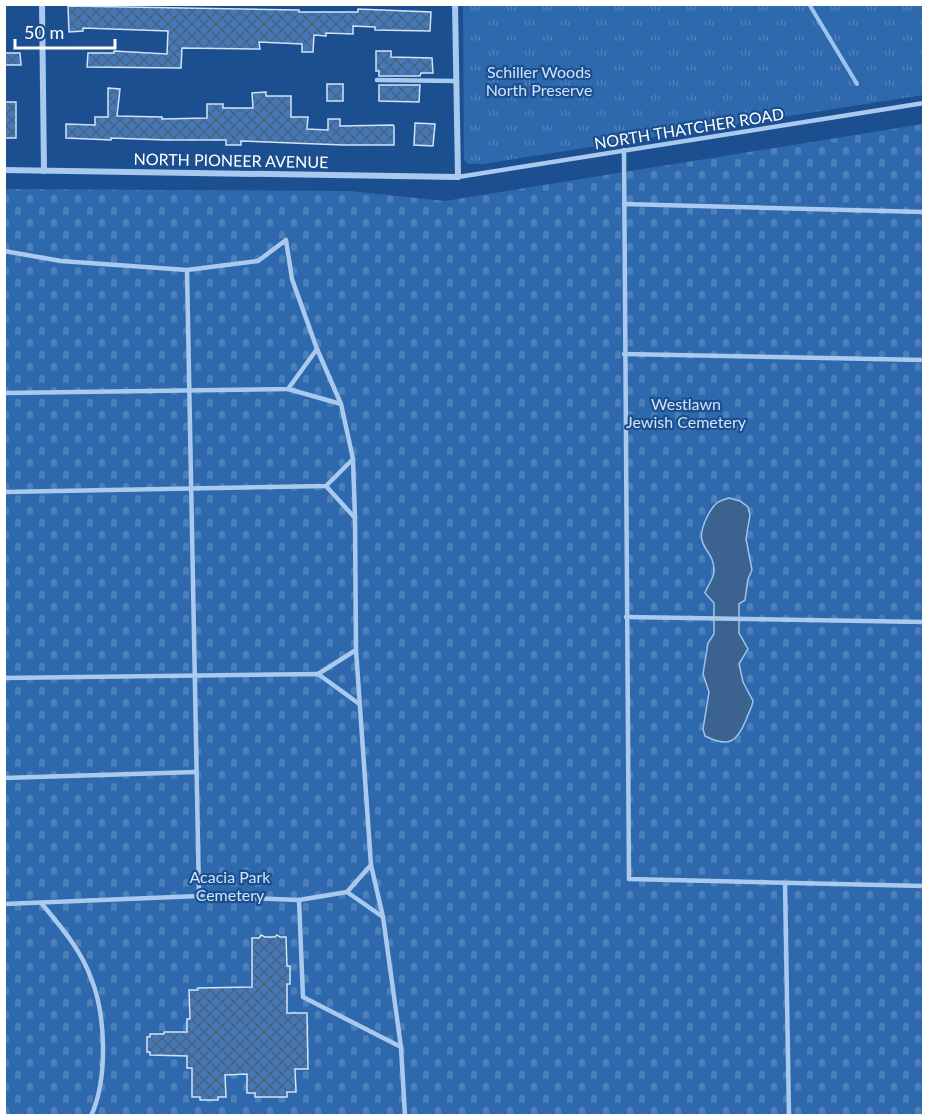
<svg xmlns="http://www.w3.org/2000/svg" width="928" height="1120" viewBox="0 0 928 1120" font-family="Lato,sans-serif">
<defs>
<pattern id="cemetery-stones" width="16" height="16" patternUnits="userSpaceOnUse" patternTransform="scale(1.5)"><rect width="16" height="16" fill="#2e69ad"/><path d="M2 7V4a2 2 0 0 1 4 0v3zM10 15v-3a2 2 0 0 1 4 0v3z" fill="#4d80b9"/></pattern>
<pattern id="park-tufts" width="24" height="20" patternUnits="userSpaceOnUse" patternTransform="scale(1.5)"><rect width="24" height="20" fill="#2e69ad"/><path d="M3 7l-1-3M5 7V3M7 7l1-3M15 17l-1-3M17 17v-4M19 17l1-3" fill="none" stroke="#4d80b9"/></pattern>
<pattern id="building-cross-hatch" width="8" height="8" patternUnits="userSpaceOnUse" patternTransform="scale(1.5)"><rect width="8" height="8" fill="#4478b7"/><path d="M0 0l8 8M0 8l8-8" fill="none" stroke="#486282"/></pattern>
</defs>
<rect width="100%" height="100%" fill="#1b4f8f"/>
<polygon fill="url(#cemetery-stones)" points="923,124 923,1115 5,1116 5,189 350,191 445,201"/>
<polygon fill="url(#park-tufts)" points="463,5 923,5 923,95 483,164 468,164 464,160"/>
<path fill="#3c6290" stroke="#9cc4f0" stroke-width="1.5" d="M729 498 740 501 748 507 750 515 746 539 752 570 748 579 745 600 739 604V633L748 649 739 664 743 682 753 701C752 708 748 713 746 720 737 742 729 748 705 736L703 729 709 692 703 674 708 643 714 634V603L705 593C707 586 713 580 714 572 715 546 690 550 708 515 714 504 717 501 729 498Z"/>
<g fill="none" stroke-linecap="round" stroke-linejoin="round">
<polyline stroke="#9cc4f0" stroke-width="4" points="809,4 857,84"/>
</g>
<g fill="url(#building-cross-hatch)" stroke="#cfe3fa" stroke-width="1.5">
<polygon points="68,6 299,10 299,12 358,12 358,9 431,12 430,31 375,30 375,27 353,26 353,34 326,33 326,36 314,35 313,52 302,52 302,44 259,42 260,49 182,48 181,68 87,67 88,53 114,53 114,51 167,54 168,31 83,28 83,31 69,32"/>
<polygon points="376,51 391,51 391,57 432,58 433,73 421,73 420,76 379,76 379,71 376,71"/>
<polygon points="4,53 20,53 21,65 4,65"/>
<rect x="327" y="84" width="16" height="17"/>
<polygon points="379,85 420,85 419,102 379,101"/>
<polygon points="108,88 120,89 117,116 162,117 162,119 207,118 207,104 223,104 223,108 253,108 252,93 266,92 266,96 291,96 291,117 308,117 307,129 328,130 328,119 340,119 340,126 393,125 394,126 394,145 343,145 241,141 241,145 226,145 226,140 165,140 111,138 111,140 66,138 66,124 95,125 95,117 108,117"/>
<rect x="4" y="102" width="12" height="36"/>
<polygon points="415,123 435,124 433,146 414,145"/>
<polygon points="261,935 265,937 275,937 277,935 280,937 286,937 287,966 290,966 290,984 287,984 287,1013 307,1013 308,1069 295,1069 296,1092 287,1092 287,1097 255,1097 255,1093 247,1093 247,1074 225,1075 226,1097 218,1097 218,1100 200,1100 200,1097 192,1097 192,1068 187,1068 187,1056 150,1055 150,1052 147,1052 147,1037 150,1037 150,1034 164,1034 164,1032 187,1032 187,1019 190,1019 189,990 198,990 198,988 252,987 252,938 259,938"/>
</g>
<g fill="none" stroke-linecap="round" stroke-linejoin="round">
<g stroke="#a9c9ee" stroke-width="4.5">
<polyline points="377,80 456,81"/>
<polyline points="624,150 629,879 924,886"/>
<polyline points="458,177 924,103"/>
<polyline points="624,204 924,212"/>
<polyline points="4,251 61,261 187,270 258,261 286,240 292,279 317,349 341,404 353,459 355,518 356,650 371,865 383,917 401,1047 405,1116"/>
<polyline points="187,270 199,896"/>
<polyline points="624,354 924,360"/>
<polyline points="288,389 341,404"/>
<polyline points="4,393 288,389 317,349"/>
<polyline points="326,486 355,518"/>
<polyline points="4,492 326,486 353,459"/>
<polyline points="626,617 924,622"/>
<polyline points="318,674 356,650"/>
<polyline points="4,678 318,674 358,703"/>
<polyline points="4,778 196,772"/>
<polyline points="785,883 789,1116"/>
<polyline points="347,892 371,865"/>
<polyline points="299,900 303,997 401,1047"/>
<polyline points="4,904 199,896 299,900 347,892 383,917"/>
<path d="M42 904C61 927 81 950 91 978 106 1015 108 1079 91 1116"/>
</g>
<g stroke="#a9c9ee" stroke-width="6">
<polyline points="42,4 44,171"/>
<polyline points="4,170 458,177 455,4"/>
</g>
</g>
<g text-anchor="middle" dominant-baseline="central" stroke-width="4.5" stroke-linejoin="round" paint-order="stroke">
<g font-size="16" fill="#cfe3fa" stroke="#1b4f8f">
<text x="539" y="71">Schiller Woods<tspan x="539" dy="18">North Preserve</tspan></text>
<text x="686" y="403">Westlawn<tspan x="686" dy="18">Jewish Cemetery</tspan></text>
<text x="230" y="876">Acacia Park<tspan x="230" dy="18">Cemetery</tspan></text>
</g>
<g font-size="16" fill="#fff" stroke="#1b4f8f">
<text transform="translate(689 128) rotate(-9)">NORTH THATCHER ROAD</text>
<text transform="translate(231 160) rotate(1)">NORTH PIONEER AVENUE</text>
</g>
</g>
<rect width="928" height="1120" fill="none" stroke="#ffffff" stroke-width="12"/>
<path d="M15 39v9h100v-9" fill="none" stroke="#ffffff" stroke-width="3"/>
<text x="24" y="39" font-size="18" fill="#ffffff" stroke="#1b4f8f" stroke-width="4.5" paint-order="stroke">50 m</text>
</svg>
